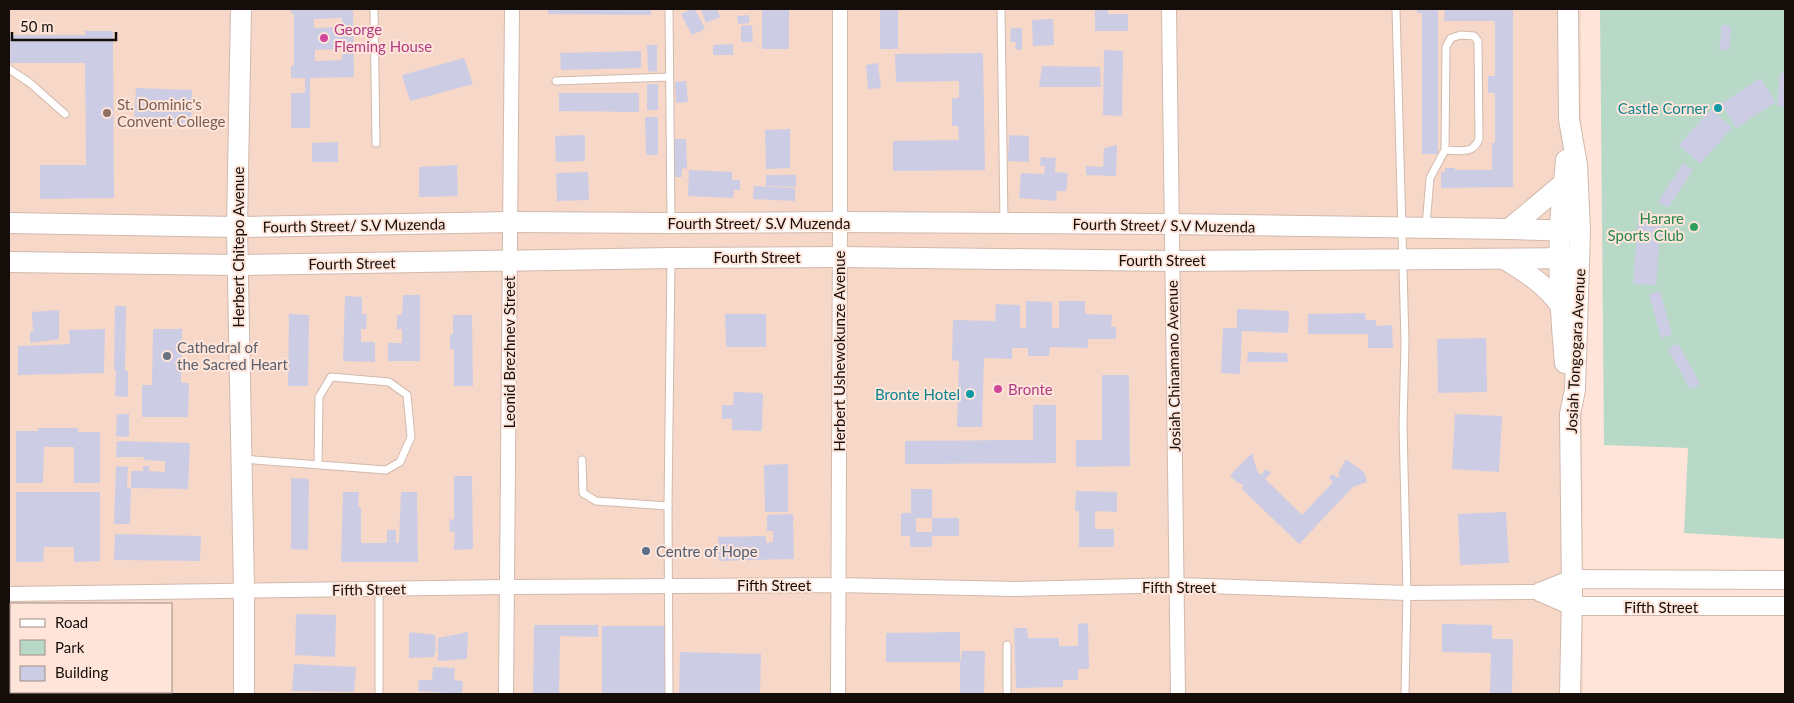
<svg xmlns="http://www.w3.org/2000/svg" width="1794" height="703" viewBox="0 0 1794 703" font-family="Lato,sans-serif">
<rect width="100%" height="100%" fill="#ffe5d9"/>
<path fill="#f7d7c7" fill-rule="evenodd" d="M9 9H1581L1583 694H9ZM11 604H171V692H11Z"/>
<polygon fill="#b9d9c8" points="1600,9 1785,9 1785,539 1684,533 1688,448 1604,445"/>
<g fill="#cccde5" fill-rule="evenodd">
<path d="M291 9H353L354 77 310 78V128H291V93H305V78H291V66H294V14H291ZM342 18V27L314 28V19ZM342 49V60L315 61V50Z"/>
<polygon points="548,9 651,9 651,15 548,14"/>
<polygon points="692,9 695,9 705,29 692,35 681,14"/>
<polygon points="701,9 717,9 720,17 706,23"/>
<rect x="762" y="9" width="27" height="40"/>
<rect x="880" y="9" width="18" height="40"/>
<polygon points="1095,9 1108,9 1108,14 1128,14 1128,31 1095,31"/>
<polygon points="1417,9 1438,9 1438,154 1422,154 1422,13 1417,13"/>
<polygon points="1445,9 1513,9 1513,187 1441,188 1441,172 1445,172 1445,168 1455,168 1455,170 1492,170 1492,143 1495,143 1495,93 1488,93 1488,76 1495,76 1495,21 1444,21"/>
<polygon points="749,15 749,23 738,24 737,16"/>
<polygon points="1053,19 1054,45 1033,46 1032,20"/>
<polygon points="752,25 753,42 741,42 741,26"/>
<polygon points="1722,25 1731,26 1729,50 1719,49"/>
<polygon points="1011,28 1022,28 1022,50 1015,49 1016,42 1010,42"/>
<polygon points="85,31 113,31 114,198 40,199 40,165 86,165 85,63 9,63 9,35 85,35"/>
<polygon points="733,44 733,55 713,55 713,45"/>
<polygon points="647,45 657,45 657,71 648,72"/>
<polygon points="1104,50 1123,51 1122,116 1103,115"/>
<polygon points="641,51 641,68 561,70 560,53"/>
<polygon points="983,53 985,170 893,171 893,141 959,140 958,126 952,126 952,98 959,98 959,81 896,82 895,54"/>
<polygon points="464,58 473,84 410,101 402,75"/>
<polygon points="878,63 881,88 868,89 866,65"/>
<polygon points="1042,66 1100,67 1101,87 1039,87"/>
<polygon points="1780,73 1785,73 1785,107 1777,106"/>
<polygon points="1760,78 1776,102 1736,128 1721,104"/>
<polygon points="686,81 688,102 676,103 675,82"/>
<rect x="647" y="84" width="11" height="26"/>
<polygon points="136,88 192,90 191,125 134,123"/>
<polygon points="559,93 639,93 639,112 559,111"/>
<polygon points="1711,109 1732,128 1700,164 1679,145"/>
<polygon points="645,117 658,117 658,155 646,155"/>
<polygon points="790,129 790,168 766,169 765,130"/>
<polygon points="585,135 585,161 556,162 555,136"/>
<polygon points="1009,135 1029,136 1029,162 1008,161"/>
<polygon points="674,139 686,139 687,169 682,168 682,177 674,177"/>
<polygon points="338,142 338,162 312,162 312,143"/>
<polygon points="1117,145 1116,176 1086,175 1086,166 1103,167 1104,148"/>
<polygon points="1041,157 1056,158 1055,172 1068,173 1066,191 1057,191 1056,201 1019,198 1021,173 1044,174 1045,166 1040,166"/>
<polygon points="1683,163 1693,170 1668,208 1658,202"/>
<polygon points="457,165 458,196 419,197 419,167"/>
<polygon points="689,170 732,172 732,180 740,180 740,190 734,190 733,198 688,196"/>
<polygon points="588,172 589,200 557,201 556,173"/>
<polygon points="766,175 796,175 796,187 766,186"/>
<polygon points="754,186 795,188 795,201 753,199"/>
<polygon points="1638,219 1661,221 1656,285 1633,284"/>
<polygon points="1660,291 1672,335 1661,338 1649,294"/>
<polygon points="403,295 420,295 420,361 388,361 388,343 402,343 402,329 397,329 397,315 402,315"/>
<polygon points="345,296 362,297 362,314 367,314 366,329 361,329 361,342 375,342 375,362 343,361"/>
<polygon points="1026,301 1052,302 1052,328 1059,328 1059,301 1085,301 1085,314 1112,315 1111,327 1116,327 1116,339 1088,339 1088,348 1050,347 1049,356 1028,356 1028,348 1012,348 1012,359 984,358 982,427 957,427 959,361 952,360 953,320 995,321 996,304 1020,305 1020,328 1026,328"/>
<polygon points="115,306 126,306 125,371 128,371 128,397 115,396 116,370 114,370"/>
<polygon points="1237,309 1289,311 1288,333 1242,331 1240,374 1221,373 1223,328 1237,328"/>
<polygon points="59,310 59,339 30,343 30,332 33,331 32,312"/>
<polygon points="1365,313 1366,320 1376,320 1376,326 1392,325 1393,348 1368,348 1368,334 1308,334 1308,314"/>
<polygon points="289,314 309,315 308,386 288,386"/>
<polygon points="725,314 766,314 766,347 726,347"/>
<polygon points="453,315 472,315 473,386 454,386 454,349 450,349 450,334 453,334"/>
<polygon points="105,329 104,373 18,375 18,346 70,344 69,330"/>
<polygon points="153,329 182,329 181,383 189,383 188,417 142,417 142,385 152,385"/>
<polygon points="1486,338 1487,392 1438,393 1437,339"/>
<polygon points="1678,343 1700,384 1690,389 1668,349"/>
<polygon points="1248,352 1287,353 1288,362 1247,362"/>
<polygon points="1102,375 1129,375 1130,466 1076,467 1076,440 1102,440"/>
<polygon points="734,392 763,393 762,431 732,430 732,419 722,419 722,405 733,405"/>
<polygon points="1033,405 1056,405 1056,463 905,464 905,441 1033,440"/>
<polygon points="117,414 129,414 129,437 116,436"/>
<polygon points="1455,414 1502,416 1499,472 1452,469"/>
<polygon points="38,428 78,428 78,432 100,432 100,483 74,483 74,447 44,447 43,483 16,483 16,431 38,431"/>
<polygon points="117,441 190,443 188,489 131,488 130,524 114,524 116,466 128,467 127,487 131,488 131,471 143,471 143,466 149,466 149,471 165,472 165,461 143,460 144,457 116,457"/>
<polygon points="1252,453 1257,471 1261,475 1266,469 1271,473 1265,479 1302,515 1333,482 1329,478 1333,474 1337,478 1340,475 1338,473 1346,459 1364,472 1367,482 1353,487 1299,544 1241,488 1244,485 1235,481 1230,475"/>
<polygon points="788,464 788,512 765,512 764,465"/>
<polygon points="454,476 472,476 473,549 454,550 455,532 450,532 449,519 454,520"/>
<polygon points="291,478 309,479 308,550 291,549"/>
<path d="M911 489H932V518H959V536H932V547H910V536H901V513H911ZM916 518H932V532H916Z"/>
<polygon points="1076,491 1117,492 1117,512 1095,511 1095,529 1114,529 1114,547 1079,547 1079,511 1075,511"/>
<polygon points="16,492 100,492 100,561 74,562 74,547 44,547 43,562 16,562"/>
<polygon points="343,492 359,492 358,507 361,507 361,543 387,543 387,530 396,530 396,543 399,543 401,492 417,492 418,562 341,562"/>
<polygon points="1506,512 1509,563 1460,565 1458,514"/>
<polygon points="793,514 794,559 719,561 718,537 766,536 766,543 773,542 773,531 767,531 767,515"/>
<polygon points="115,534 201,536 200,561 114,560"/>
<polygon points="296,614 336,615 335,657 295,655"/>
<polygon points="1088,623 1089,669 1078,669 1078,680 1063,680 1063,687 1016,688 1014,628 1027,628 1028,638 1059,638 1059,646 1078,646 1078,624"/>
<polygon points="1442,624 1492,625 1492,639 1513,639 1512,694 1490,694 1491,653 1442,652"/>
<polygon points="534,625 598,625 598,637 560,636 559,694 533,694"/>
<rect x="602" y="626" width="63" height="68"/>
<polygon points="409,632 435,635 436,648 434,657 409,658"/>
<polygon points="468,632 467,659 438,661 438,638"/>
<polygon points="960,632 960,662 962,651 985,651 984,694 960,694 960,662 886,662 886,633"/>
<polygon points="680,652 761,654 760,694 679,694"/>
<polygon points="294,664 356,667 354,692 292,691"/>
<polygon points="433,667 455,668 454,680 463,681 462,694 418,691 419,680 432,680"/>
</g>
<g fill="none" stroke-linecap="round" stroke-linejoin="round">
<g stroke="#d1b9ad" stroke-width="9">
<g id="service">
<polyline points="374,9 376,143"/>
<polyline points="669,9 671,221"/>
<polyline points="1001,9 1004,221"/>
<polyline points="1396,9 1405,342 1403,425 1407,593 1405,694"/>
<polyline points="9,69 30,83 65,114"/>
<polyline points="556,81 669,77"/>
<path d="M1426 226 1430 178 1445 150 1446 47 1451 38 1461 35 1474 36 1478 41 1479 139C1473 155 1460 150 1445 150"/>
<polyline points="242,459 386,470 400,462 411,437 407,395 389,382 331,377 319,397 318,465"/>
<polyline points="582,460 583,493 596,501 668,506"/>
<polyline points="379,589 379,694"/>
<polyline points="669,694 668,506 671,260"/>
<polyline points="1007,694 1007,645"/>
</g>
</g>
<g stroke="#d1b9ad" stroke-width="16">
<g id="minor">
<polyline points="1169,9 1178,694"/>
<polyline points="9,594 507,587 837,585 1015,589 1178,585 1407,593 1540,592"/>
<polyline points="506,694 512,9"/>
<polyline points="838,694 840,222 840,9"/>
</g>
</g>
<g stroke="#d1b9ad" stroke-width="20">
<g id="tertiary">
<polyline points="1540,592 1572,606 1785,606"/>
<polyline points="1540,592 1572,579 1785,580"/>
</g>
</g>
<g stroke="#d1b9ad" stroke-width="22">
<g id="secondary">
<polyline points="241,9 237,227 244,590 244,694"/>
<polyline points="1568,9 1569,119 1577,165 1580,231 1575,390 1570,414 1572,593 1570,694"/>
<polyline points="9,223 237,227 510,222 671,223 840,222 1172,224 1509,229 1580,231"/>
<polyline points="1509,229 1564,183"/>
<path d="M1506 260C1527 273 1546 285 1560 305"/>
<polyline points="9,262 237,265 671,258 840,257 1172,261 1579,258"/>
<path d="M1565 363C1561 320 1558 277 1560 233 1560 209 1564 185 1566 160"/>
</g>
</g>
<use href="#service" stroke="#fff" stroke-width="7"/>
<use href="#minor" stroke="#fff" stroke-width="14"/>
<use href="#tertiary" stroke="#fff" stroke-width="18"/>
<use href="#secondary" stroke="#fff" stroke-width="20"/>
</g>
<g fill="#d1479c" stroke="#ffe5d9" stroke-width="2">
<circle cx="324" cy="38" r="5"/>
<circle cx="998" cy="389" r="5"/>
</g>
<g fill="#0f9aa8" stroke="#ffe5d9" stroke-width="2">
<circle cx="1718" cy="108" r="5"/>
<circle cx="970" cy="394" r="5"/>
</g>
<circle fill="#8d6e63" stroke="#ffe5d9" stroke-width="2" cx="107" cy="113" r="5"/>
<circle fill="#2e9e5b" stroke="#ffe5d9" stroke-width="2" cx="1694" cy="227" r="5"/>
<circle fill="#6b7280" stroke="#ffe5d9" stroke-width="2" cx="167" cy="356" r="5"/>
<circle fill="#5c6f8a" stroke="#ffe5d9" stroke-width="2" cx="646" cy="551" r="5"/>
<g text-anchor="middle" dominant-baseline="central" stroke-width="4" stroke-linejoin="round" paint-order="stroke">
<g font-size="15" fill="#b23c85" stroke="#ffe5d9" text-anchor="start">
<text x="334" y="29">George<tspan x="334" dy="17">Fleming House</tspan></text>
<text x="1008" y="389">Bronte</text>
</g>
<g font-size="15" fill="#785e54" stroke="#ffe5d9" text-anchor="start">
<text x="117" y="104">St. Dominic's<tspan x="117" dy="17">Convent College</tspan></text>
</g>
<g font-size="15" fill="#0d838f" stroke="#ffe5d9" text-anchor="end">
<text x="1708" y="108">Castle Corner</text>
<text x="960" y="394">Bronte Hotel</text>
</g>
<g font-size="15" fill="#27864d" stroke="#ffe5d9" text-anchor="end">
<text x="1684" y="218">Harare<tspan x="1684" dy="17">Sports Club</tspan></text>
</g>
<g font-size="15" fill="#150d09" stroke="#ffe5d9">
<text x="759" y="223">Fourth Street/ S.V Muzenda</text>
<text transform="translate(354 225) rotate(-1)">Fourth Street/ S.V Muzenda</text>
<text transform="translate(1164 225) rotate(1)">Fourth Street/ S.V Muzenda</text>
<text transform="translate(238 247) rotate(-90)">Herbert Chitepo Avenue</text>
<text x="757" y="257">Fourth Street</text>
<text x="1162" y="260">Fourth Street</text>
<text transform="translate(352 263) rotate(-1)">Fourth Street</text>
<text transform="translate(839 351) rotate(-90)">Herbert Ushewokunze Avenue</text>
<text transform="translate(1575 351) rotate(-87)">Josiah Tongogara Avenue</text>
<text transform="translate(509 352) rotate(-90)">Leonid Brezhnev Street</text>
<text transform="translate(1173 366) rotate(-91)">Josiah Chinamano Avenue</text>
<text x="774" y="585">Fifth Street</text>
<text x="1179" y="587">Fifth Street</text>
<text transform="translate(369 589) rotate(-1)">Fifth Street</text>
<text x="1661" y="607">Fifth Street</text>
</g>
<g font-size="15" fill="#5b616d" stroke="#ffe5d9" text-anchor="start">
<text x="177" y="347">Cathedral of<tspan x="177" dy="17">the Sacred Heart</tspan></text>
</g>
<g font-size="15" fill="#4e5e75" stroke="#ffe5d9" text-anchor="start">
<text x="656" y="551">Centre of Hope</text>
</g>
</g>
<rect width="1794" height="703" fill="none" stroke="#150d09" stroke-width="20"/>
<rect x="10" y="603" width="162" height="90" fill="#ffe5d9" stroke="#a18f86"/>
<rect x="20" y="619" width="25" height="8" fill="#ffffff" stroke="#a18f86"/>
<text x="55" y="628" font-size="15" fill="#150d09">Road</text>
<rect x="20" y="640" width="25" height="15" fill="#b9d9c8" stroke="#a18f86"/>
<text x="55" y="653" font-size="15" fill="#150d09">Park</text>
<rect x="20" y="666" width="25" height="15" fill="#cccde5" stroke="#a18f86"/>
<text x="55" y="678" font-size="15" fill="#150d09">Building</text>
<path d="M12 32v8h104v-8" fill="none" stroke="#150d09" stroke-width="2.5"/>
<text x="20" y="32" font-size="15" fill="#150d09" stroke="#ffe5d9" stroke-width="4" paint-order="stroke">50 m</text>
</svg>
